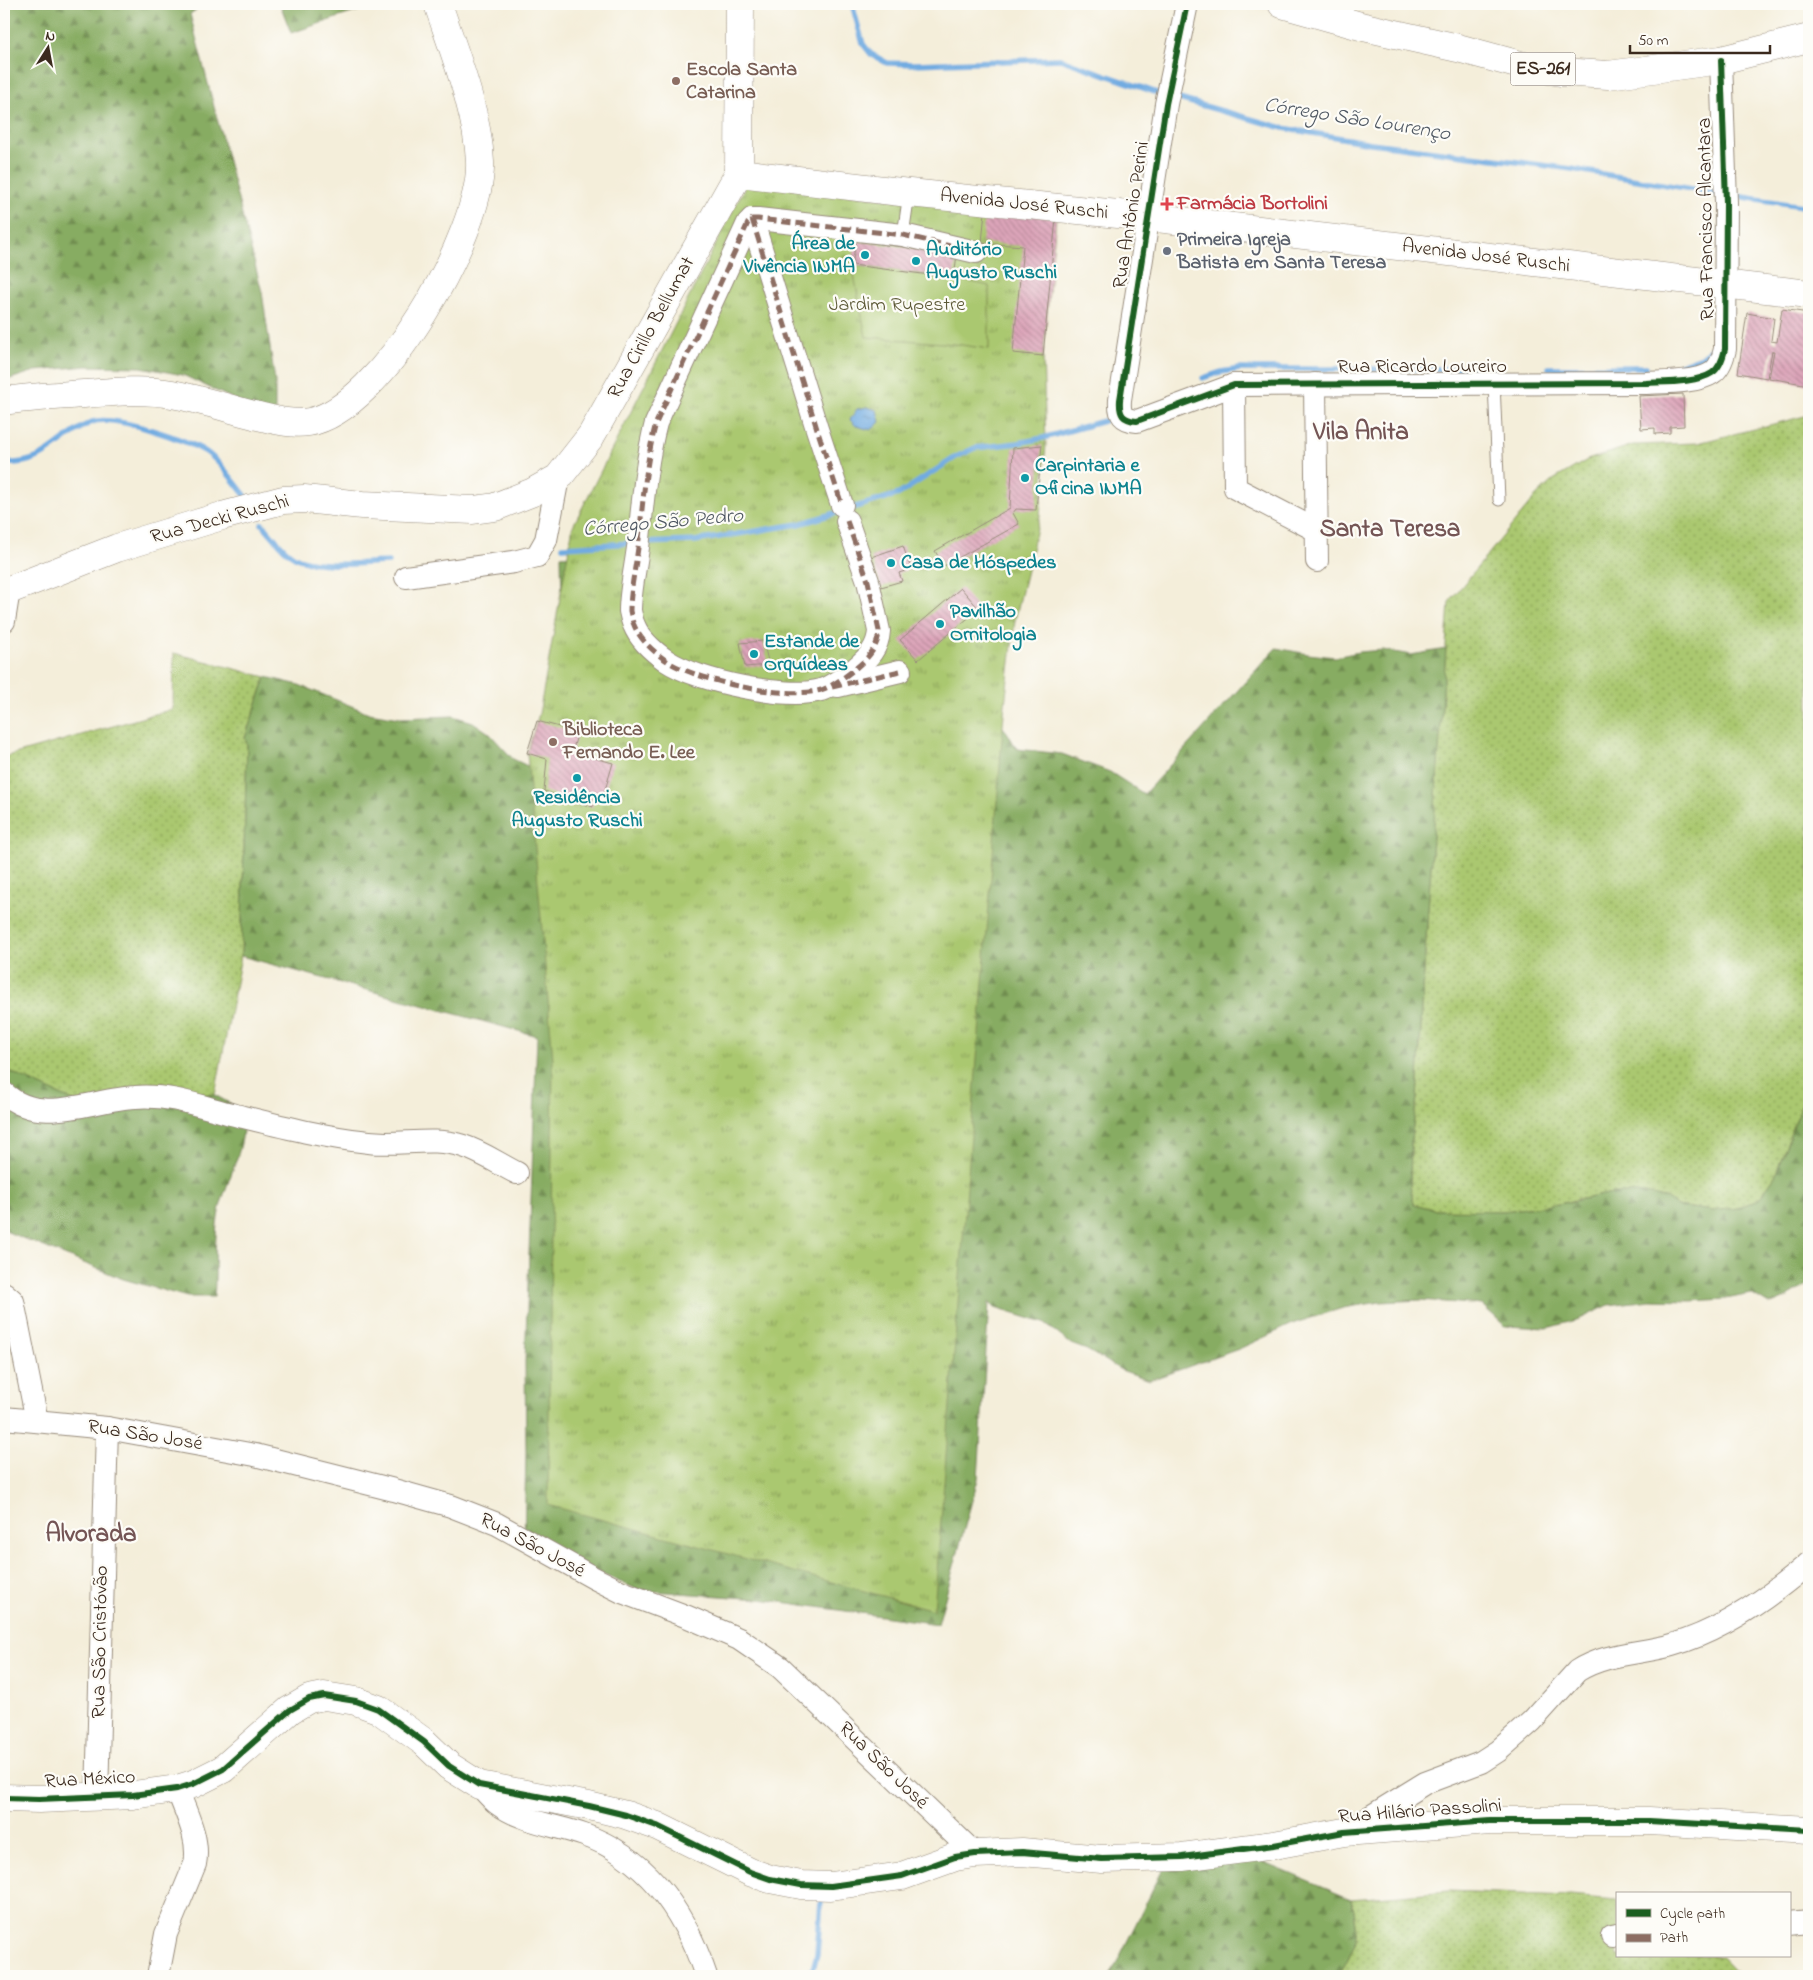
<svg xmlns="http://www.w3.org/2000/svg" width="1813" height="1980" viewBox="0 0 1813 1980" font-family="'Indie Flower',sans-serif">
<defs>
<pattern id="grass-dots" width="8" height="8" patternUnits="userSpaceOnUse" patternTransform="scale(1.25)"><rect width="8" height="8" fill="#aac86f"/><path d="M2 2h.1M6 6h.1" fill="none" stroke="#8ca35b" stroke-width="1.8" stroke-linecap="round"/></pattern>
<pattern id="forest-firs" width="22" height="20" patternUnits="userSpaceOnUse" patternTransform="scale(1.25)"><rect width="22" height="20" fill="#87ac62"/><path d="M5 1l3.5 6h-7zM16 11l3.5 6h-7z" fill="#708c50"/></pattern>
<pattern id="park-tufts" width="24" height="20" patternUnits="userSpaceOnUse" patternTransform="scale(1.25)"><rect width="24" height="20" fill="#aac86f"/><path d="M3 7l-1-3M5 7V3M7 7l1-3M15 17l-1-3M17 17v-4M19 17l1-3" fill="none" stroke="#8ca35b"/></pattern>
<pattern id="water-ripples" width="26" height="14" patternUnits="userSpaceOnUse" patternTransform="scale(1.25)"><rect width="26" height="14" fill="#71abe1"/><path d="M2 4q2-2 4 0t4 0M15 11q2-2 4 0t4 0" fill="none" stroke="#5e8bb6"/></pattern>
<pattern id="building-back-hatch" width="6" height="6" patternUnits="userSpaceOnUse" patternTransform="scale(1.25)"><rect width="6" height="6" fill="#dda5ba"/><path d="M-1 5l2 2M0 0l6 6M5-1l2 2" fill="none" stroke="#b48797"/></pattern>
</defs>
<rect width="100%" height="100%" fill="#fdfcf7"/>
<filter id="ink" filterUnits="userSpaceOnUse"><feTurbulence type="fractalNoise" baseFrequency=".02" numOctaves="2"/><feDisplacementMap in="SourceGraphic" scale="10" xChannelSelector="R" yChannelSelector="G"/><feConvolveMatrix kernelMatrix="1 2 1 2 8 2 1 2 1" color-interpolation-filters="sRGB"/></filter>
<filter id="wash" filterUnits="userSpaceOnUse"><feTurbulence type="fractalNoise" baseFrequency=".0096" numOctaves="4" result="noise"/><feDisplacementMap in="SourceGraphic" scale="20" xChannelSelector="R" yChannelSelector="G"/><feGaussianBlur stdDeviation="1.12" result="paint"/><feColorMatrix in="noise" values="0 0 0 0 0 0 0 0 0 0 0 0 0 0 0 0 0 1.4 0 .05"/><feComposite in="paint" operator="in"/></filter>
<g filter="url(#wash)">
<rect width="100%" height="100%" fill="#f4eeda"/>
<g fill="url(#grass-dots)" stroke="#727946">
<polygon points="1809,415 1809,1084 1775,1176 1759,1199 1738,1208 1712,1211 1677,1206 1665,1198 1578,1199 1559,1204 1504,1211 1481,1211 1436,1210 1414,1204 1410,1186 1411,1139 1417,1098 1425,953 1449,602 1536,496 1553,480 1587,460 1633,445 1698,443"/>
<polygon points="174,653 266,677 245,738 247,745 241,956 215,1095 199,1094 75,1102 4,1069 4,757 173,709"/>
<polygon points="1449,1891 1570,1896 1617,1900 1617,1956 1722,1956 1741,1976 1338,1976 1347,1961 1357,1938 1351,1899"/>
</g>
<g fill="url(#forest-firs)" stroke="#616b40">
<polygon points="4,4 205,4 190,14 262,292 275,381 275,419 183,375 141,367 87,366 35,371 4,381"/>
<polygon points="280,4 379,4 291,33"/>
<polygon points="674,548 996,719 1007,732 1017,749 1062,754 1110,772 1144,794 1276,648 1308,654 1335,657 1359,652 1383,650 1411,655 1446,649 1425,953 1417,1098 1411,1139 1410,1186 1414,1204 1436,1210 1504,1211 1559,1204 1612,1193 1645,1193 1665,1198 1677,1206 1712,1211 1738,1208 1759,1199 1775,1176 1809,1084 1809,1284 1788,1297 1769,1305 1751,1294 1726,1299 1690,1301 1650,1300 1609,1305 1580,1319 1547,1328 1505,1326 1482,1305 1421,1300 1380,1302 1343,1308 1295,1323 1239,1349 1150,1380 1121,1370 1087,1350 1071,1344 1044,1323 995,1308 989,1302 978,1479 938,1624 760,1599 639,1590 524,1541 526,1451 525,1362 537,1036 241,956 247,745 245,738 266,677 299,685 369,713 400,718 453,716 473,722 489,733 513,759 536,770 563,651 561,556"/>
<path d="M4 1069 75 1102 199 1094 215 1095 238 1108C240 1114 243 1121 243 1127 243 1153 224 1187 219 1212 213 1241 217 1269 214 1297H187L123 1279 10 1233 4 1228Z"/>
<polygon points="1236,1851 1351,1899 1357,1938 1347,1961 1338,1976 1110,1976 1170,1855"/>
</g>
<polygon fill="url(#park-tufts)" stroke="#727946" points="747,183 1056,218 1043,356 1046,444 1040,516 1015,620 1004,713 934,1610 548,1505 553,1059 527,753 539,714 573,526"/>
<polygon fill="#aac86f" stroke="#727946" points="852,265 954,278 989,286 989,349 955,344 866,337"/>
<polygon fill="url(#water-ripples)" stroke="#566a80" points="867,407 877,410 880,422 871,430 856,426 850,420 857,409"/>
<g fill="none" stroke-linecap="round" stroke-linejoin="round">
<g stroke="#71abe1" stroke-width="5.5">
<polyline points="852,4 863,44 871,54 887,63 914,64 1060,59 1163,95"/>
<polyline points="1172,97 1283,128 1371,143 1572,169 1721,194"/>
<polyline points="1730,195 1809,207"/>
<polyline points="1680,365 1702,357 1718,344"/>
<polyline points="1549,368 1646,367"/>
<polyline points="1203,378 1221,372 1240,369 1492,369"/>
<path d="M4 463C47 466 58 437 92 422 113 414 187 440 206 452 220 461 234 482 245 495"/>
<path d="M262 524C273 535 284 553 299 559 324 568 361 563 388 562"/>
<polyline points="643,543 695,541 799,524 899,494 956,457 975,448 1018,443 1043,438 1104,421"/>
<polyline points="563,547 634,543"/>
<polyline points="811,1976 817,1954 821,1901"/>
</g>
</g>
<g id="blocks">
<g fill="url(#building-back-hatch)">
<polygon points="985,211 1056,218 1043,356 1013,353 1023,246 982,243"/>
<polygon points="856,241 957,254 954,278 852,265"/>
<polygon points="1782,309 1809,313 1809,385 1769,378 1774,351 1772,351 1767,378 1738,373 1747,313 1774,318 1771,341 1777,342"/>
<polygon points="1683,394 1684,426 1670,427 1670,433 1655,434 1655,428 1641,429 1639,396"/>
<polygon points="1042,445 1036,510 1016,509 1013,513 1019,524 944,566 935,551 1010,508 1013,448"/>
<polygon points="903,546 911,569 899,573 902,581 881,587 871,557"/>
<polygon points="961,588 979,609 918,660 900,640"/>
<polygon points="763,641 769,665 745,667 740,643"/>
<polygon points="537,721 578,732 572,752 613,763 603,797 591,794 593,807 544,791 547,759 527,753"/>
</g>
</g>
</g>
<g filter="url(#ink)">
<use href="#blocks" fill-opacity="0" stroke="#988c7c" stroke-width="1"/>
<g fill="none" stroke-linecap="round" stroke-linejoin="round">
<g stroke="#988c7c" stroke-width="13">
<g id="lane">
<polyline points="903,235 909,193"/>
<polyline points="1494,383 1499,500"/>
</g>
</g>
<g stroke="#988c7c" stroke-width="24">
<g id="street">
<path d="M1187 4 1166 104 1120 400C1119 415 1123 420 1137 421L1234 385 1646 383C1663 382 1697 383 1712 373 1720 368 1723 358 1725 349L1726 202 1721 60"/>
<polyline points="752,219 817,429 842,505"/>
<polyline points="1315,384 1317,561"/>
<polyline points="1234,385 1235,488 1316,530"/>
<path d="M847 521 868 581 879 631C878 648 868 658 856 668 846 676 833 686 821 690 786 700 697 681 667 661 654 652 640 640 634 625 632 621 631 615 630 611 630 589 637 561 639 539 643 500 646 461 656 423L748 223 752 219H758L903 235 976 252"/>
<polyline points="406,577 514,562 537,556 546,540 558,478"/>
<polyline points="4,621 9,590"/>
<polyline points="838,686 900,671"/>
<path d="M4 1093C40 1127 92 1099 135 1097 168 1094 200 1106 231 1114 276 1125 322 1137 369 1142 400 1146 432 1136 463 1146 482 1152 499 1164 517 1173"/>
<polyline points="4,1293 13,1301 37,1421"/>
<polyline points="4,1418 107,1428 255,1455 394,1490 451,1506 497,1524 594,1578 622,1592 688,1617 739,1639 780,1667 975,1854"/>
<path d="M479 1785C485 1791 491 1799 498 1804 523 1822 555 1825 584 1835 649 1858 685 1913 706 1976"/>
<polyline points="97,1797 107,1428"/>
<path d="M1347 1831 1425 1783 1481 1762 1498 1751 1532 1721 1577 1671C1605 1653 1640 1654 1672 1645 1721 1631 1771 1596 1809 1563"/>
<polyline points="1789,1924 1809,1922"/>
<polyline points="1612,1936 1617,1935"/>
<path d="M158 1976 166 1934 195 1864C200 1839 186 1813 177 1789"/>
</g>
</g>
<g stroke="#988c7c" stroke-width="29">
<g id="secondary">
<path d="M4 401C30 397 57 396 84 394 111 392 145 389 172 394 199 399 227 408 254 415 272 419 289 425 309 422 381 410 483 232 480 162 478 112 454 52 438 4"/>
<polyline points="4,592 117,548 222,516 283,500 304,499 362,505 473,510 495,507 533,492 558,478 591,436 739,173"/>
<polyline points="4,1798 39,1799 133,1795 177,1789 193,1784 223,1769 290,1710 309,1699 324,1696 356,1701 378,1709 424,1742 449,1766 479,1785 589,1806 626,1815 657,1826 750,1872 770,1879 801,1885 831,1886 902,1876 955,1857 975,1854 1022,1852 1102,1859 1182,1857 1274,1845 1344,1832 1490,1821 1649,1821 1809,1830"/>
</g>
</g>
<g stroke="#988c7c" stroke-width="29">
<g id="primary">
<polyline points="740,4 739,173 909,193 1148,217 1809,294"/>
<polyline points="1282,4 1364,27 1458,48 1524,66 1561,72 1608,75 1721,60 1809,38"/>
</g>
</g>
<use href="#lane" stroke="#fff" stroke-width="11"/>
<use href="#street" stroke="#fff" stroke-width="22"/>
<use href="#secondary" stroke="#fff" stroke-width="28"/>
<use href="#primary" stroke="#fff" stroke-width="28"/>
<g stroke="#8d6e63" stroke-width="5" stroke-dasharray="10 5" stroke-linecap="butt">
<polyline points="752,219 817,429 842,505"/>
<path d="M847 521 868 581 879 631C878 648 868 658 856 668 846 676 833 686 821 690 786 700 697 681 667 661 654 652 640 640 634 625 632 621 631 615 630 611 630 589 637 561 639 539 643 500 646 461 656 423L748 223 752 219H758L903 235 976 252"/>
<polyline points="832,687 900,671"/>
</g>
<g stroke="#fdfcf7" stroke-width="9">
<g id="cycleway">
<path d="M1187 4 1166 104 1120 400C1119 415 1123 420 1137 421L1234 385 1646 383C1663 382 1697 383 1712 373 1720 368 1723 358 1725 349L1726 202 1721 60"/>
<polyline points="4,1798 39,1799 133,1795 177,1789 193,1784 223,1769 290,1710 309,1699 324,1696 356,1701 378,1709 424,1742 449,1766 479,1785 589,1806 626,1815 657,1826 750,1872 770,1879 801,1885 831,1886 902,1876 955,1857 975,1854 1022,1852 1102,1859 1182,1857 1274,1845 1344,1832 1490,1821 1649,1821 1809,1830"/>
</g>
</g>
<use href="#cycleway" stroke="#1b5e20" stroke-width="6"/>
</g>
</g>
<g fill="#8d6e63" stroke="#fdfcf7" stroke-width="2">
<circle cx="676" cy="81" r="5"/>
<circle cx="553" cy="742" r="5"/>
</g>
<path fill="#e0444e" stroke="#fdfcf7" stroke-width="2" d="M1164.5 196.5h5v5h5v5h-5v5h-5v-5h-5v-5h5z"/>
<circle fill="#6b7280" stroke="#fdfcf7" stroke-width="2" cx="1167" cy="251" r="5"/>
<g fill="#0f9aa8" stroke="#fdfcf7" stroke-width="2">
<circle cx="865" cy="255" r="5"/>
<circle cx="916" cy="261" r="5"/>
<circle cx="1025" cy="478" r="5"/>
<circle cx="891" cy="563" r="5"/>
<circle cx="940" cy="624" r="5"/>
<circle cx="754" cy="654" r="5"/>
<circle cx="577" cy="778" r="5"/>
</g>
<g text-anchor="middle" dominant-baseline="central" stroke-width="4.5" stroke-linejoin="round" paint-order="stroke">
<rect fill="#fdfcf7" stroke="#75695f" stroke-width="1" x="1510.5" y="52.5" width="65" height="33" rx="4"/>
<g font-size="19" font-weight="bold" fill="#3b2a1e">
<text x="1543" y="69">ES-261</text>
</g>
<g font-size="20" font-weight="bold" fill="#785e54" stroke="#fdfcf7" text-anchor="start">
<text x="686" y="70">Escola Santa<tspan x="686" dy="23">Catarina</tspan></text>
<text x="563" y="730">Biblioteca<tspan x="563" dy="23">Fernando E. Lee</tspan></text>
</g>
<g font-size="20" font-weight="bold" fill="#be3a42" stroke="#fdfcf7" text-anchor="start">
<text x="1177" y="204">Farmácia Bortolini</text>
</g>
<g font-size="20" fill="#3b2a1e" stroke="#fdfcf7">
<text transform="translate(1024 205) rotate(6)">Avenida José Ruschi</text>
<text transform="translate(1132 215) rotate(-81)">Rua Antônio Perini</text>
<text transform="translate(1707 219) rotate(-91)">Rua Francisco Alcantara</text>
<text transform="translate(1486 257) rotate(7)">Avenida José Ruschi</text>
<text transform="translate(652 328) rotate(-61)">Rua Cirillo Bellumat</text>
<text x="1422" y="367">Rua Ricardo Loureiro</text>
<text transform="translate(220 520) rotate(-15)">Rua Decki Ruschi</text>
<text transform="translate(145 1436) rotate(9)">Rua São José</text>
<text transform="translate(532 1546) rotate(28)">Rua São José</text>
<text transform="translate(101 1642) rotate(-89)">Rua São Cristóvão</text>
<text transform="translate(883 1766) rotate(44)">Rua São José</text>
<text transform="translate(90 1780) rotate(-3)">Rua México</text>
<text transform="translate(1420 1812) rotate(-4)">Rua Hilário Passolini</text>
</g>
<g font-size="20" font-weight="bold" fill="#5b616d" stroke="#fdfcf7" text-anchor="start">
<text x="1177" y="240">Primeira Igreja<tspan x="1177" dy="23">Batista em Santa Teresa</tspan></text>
</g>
<g font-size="20" font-weight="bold" fill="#0d838f" stroke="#fdfcf7" text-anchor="start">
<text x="855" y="244" text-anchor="end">Área de<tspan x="855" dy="23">Vivência INMA</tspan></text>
<text x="926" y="250">Auditório<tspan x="926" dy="23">Augusto Ruschi</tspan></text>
<text x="1035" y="466">Carpintaria e<tspan x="1035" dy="23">Oficina INMA</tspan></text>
<text x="901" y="563">Casa de Hóspedes</text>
<text x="950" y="612">Pavilhão<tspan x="950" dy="23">Ornitologia</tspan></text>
<text x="764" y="642">Estande de<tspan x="764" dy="23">Orquídeas</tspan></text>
<text x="577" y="798" text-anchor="middle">Residência<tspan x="577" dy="23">Augusto Ruschi</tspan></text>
</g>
<g font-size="20" fill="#5c5936" stroke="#fdfcf7">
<text x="897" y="305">Jardim Rupestre</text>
</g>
<g font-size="21" font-style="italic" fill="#4e5762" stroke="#fdfcf7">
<text transform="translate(1357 120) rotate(9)">Córrego São Lourenço</text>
<text transform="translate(663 523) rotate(-5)">Córrego São Pedro</text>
</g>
<g font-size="25" font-weight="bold" fill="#745555" stroke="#fdfcf7">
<text x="1361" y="433">Vila Anita</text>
<text x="1390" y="530">Santa Teresa</text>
<text x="91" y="1535">Alvorada</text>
</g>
</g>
<rect width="1813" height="1980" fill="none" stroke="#fdfcf7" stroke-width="20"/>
<rect x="1616" y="1892" width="175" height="65" fill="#fdfcf7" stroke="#afa8a0"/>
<rect x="1626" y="1909" width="25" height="8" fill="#1b5e20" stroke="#afa8a0"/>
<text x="1660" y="1918" font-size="15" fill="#3b2a1e">Cycle path</text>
<rect x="1626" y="1934" width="25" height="8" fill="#8d6e63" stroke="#afa8a0"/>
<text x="1660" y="1942" font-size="15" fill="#3b2a1e">Path</text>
<g transform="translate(48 48) rotate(11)" stroke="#fdfcf7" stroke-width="4" paint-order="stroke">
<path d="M0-4L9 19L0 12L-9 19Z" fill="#3b2a1e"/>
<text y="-8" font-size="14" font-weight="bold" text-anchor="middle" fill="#3b2a1e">N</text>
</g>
<path d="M1630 45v8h140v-8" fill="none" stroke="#3b2a1e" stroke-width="2.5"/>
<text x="1638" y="45" font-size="15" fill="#3b2a1e" stroke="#fdfcf7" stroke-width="4" paint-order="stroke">50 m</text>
</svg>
